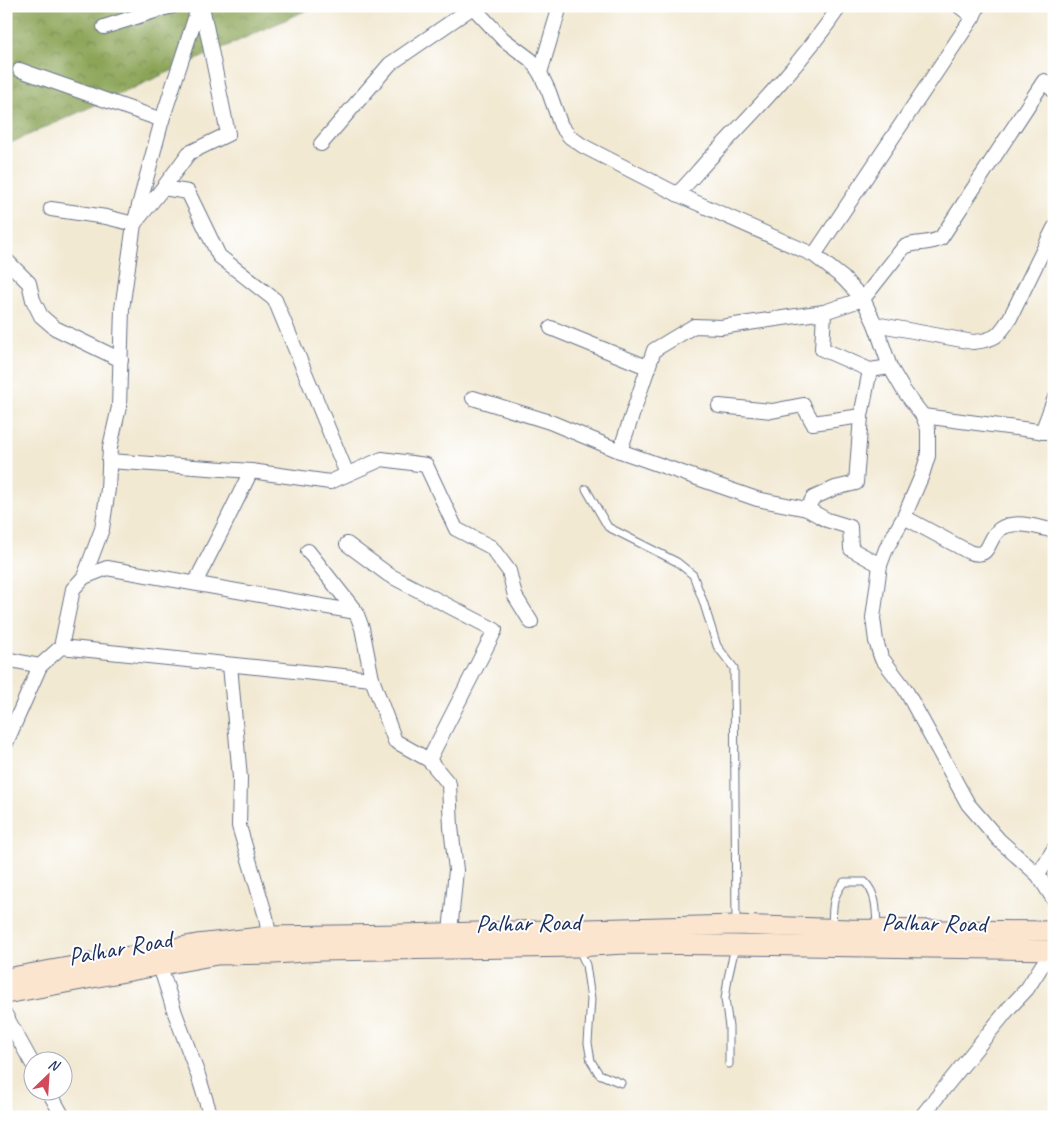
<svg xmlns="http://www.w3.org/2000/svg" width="1060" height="1123" viewBox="0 0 1060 1123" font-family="Caveat,sans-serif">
<defs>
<pattern id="forest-crowns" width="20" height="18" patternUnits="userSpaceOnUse" patternTransform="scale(1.25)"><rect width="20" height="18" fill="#8ba456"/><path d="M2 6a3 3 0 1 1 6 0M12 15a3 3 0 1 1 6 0" fill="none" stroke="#71864a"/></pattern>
</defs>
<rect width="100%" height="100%" fill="#fff"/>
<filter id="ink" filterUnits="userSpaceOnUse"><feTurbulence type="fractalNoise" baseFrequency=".02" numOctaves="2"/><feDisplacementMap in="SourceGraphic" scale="10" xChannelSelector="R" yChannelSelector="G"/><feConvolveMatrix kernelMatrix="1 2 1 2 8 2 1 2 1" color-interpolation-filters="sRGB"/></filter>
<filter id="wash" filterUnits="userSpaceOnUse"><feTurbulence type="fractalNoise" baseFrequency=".0096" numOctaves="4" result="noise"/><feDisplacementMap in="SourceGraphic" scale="20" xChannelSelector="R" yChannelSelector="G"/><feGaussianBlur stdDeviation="1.12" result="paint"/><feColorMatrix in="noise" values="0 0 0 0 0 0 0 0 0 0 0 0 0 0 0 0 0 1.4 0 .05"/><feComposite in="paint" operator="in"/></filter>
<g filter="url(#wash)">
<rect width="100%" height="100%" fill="#f2e9d3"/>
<polygon fill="url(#forest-crowns)" stroke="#536a5a" points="6,6 316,6 6,145"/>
</g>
<g filter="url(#ink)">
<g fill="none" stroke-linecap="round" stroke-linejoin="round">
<g stroke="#667087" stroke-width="9">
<g id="lane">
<polyline points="586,489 608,527 677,562 693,575 703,601 717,646 734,668 736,924"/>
<path d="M832 928C833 908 831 898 844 882H865C877 895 876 910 877 927"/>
<polyline points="578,947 586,965 591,999 588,1043 591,1061 599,1074 621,1083"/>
<polyline points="729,1064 729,1027 725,999 728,978 735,947"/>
</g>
</g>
<g stroke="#667087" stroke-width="16">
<g id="street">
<polyline points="472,6 503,39 531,60 540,73 549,92 561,126 570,137 583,146 677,194 814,255 843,278 863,299 875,324 890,367 904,391 923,416 928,429 928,456 922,475 904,517 886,549 880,565 873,618 876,641 881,657 905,689 968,804 999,840 1038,875 1054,900"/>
<polyline points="959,6 973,17"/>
<polyline points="104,27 161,9 173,6"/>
<polyline points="20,70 162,120"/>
<polyline points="540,73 560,6"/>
<polyline points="321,144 390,64 473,7"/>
<polyline points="163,188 188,192 219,256 275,300 347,474"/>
<path d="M677 194C690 182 700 168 713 155 758 108 803 61 840 6"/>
<polyline points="51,209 106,217 134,224 162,120 199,6"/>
<polyline points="814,255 973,17 978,6"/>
<polyline points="6,260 29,283 33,300 41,316 55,328 121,360"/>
<polyline points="824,312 822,349 870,370 890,367"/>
<path d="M875 324 973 342C995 340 999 336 1010 318L1054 228"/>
<polyline points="551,328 647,367"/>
<polyline points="473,398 550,422 620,451 757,499 807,509 827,520 850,527 851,549 880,565"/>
<polyline points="719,406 772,411 803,405 813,423 861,416"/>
<polyline points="923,416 1054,433"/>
<polyline points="1042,432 1054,400"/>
<path d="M620 451 654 350 694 326 721 327 824 312 863 299 904 247C916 241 929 245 941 238L1044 81 1054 91"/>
<polyline points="109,461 251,471 330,482 382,459 426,465 456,529 491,547 509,571 515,596 531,622"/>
<polyline points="807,509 813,498 835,488 856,483 861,416 870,370"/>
<path d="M904 517 969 552C992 560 986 539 1000 529 1014 519 1038 527 1054 531"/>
<polyline points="347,544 389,575 495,630 429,760"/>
<polyline points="308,551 356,612 362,628 372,679 395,741 429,760 449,784 451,827 456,870 450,932"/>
<polyline points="84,577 102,529 108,489 110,447 119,407 122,309 134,224 163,188 189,153 228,134 202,6"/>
<polyline points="195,583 222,530 251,471"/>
<polyline points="61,647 73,589 84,577 107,568 356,612"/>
<polyline points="6,659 40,666"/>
<polyline points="230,665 240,778 239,826 266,917 269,936"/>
<polyline points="6,743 40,666 61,647 372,679"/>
<polyline points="1038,875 1054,849"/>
<polyline points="160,966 175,1013 198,1075 211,1117"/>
<polyline points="6,1016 32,1063"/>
<polyline points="48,1090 63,1117"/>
<polyline points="921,1117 983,1040 1010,1007 1027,989 1052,950"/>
</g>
</g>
<g stroke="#667087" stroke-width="21">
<g id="secondary">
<polyline points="6,978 197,944 269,936 401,934 736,925 850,929 1054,931"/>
<polyline points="6,994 217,955 274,954 321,951 578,947 623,944 736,945 1054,950"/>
</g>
</g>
<use href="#lane" stroke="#fff" stroke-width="7"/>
<use href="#street" stroke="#fff" stroke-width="14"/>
<use href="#secondary" stroke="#fbe5cf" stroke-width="19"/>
</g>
</g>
<g text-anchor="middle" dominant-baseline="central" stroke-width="4" stroke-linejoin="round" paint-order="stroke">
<g font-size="25" fill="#1b2f5e" stroke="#fff">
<text transform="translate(528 923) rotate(-1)">Palhar Road</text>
<text transform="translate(934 923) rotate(1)">Palhar Road</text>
<text transform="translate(120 948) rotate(-10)">Palhar Road</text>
</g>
</g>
<rect width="1060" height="1123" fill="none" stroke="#fff" stroke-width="25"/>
<g transform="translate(48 1076) rotate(25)"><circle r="24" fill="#ffffff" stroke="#a4acbf"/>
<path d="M0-4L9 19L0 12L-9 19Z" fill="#d1495b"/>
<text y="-8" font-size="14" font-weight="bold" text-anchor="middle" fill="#1b2f5e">N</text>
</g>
</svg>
